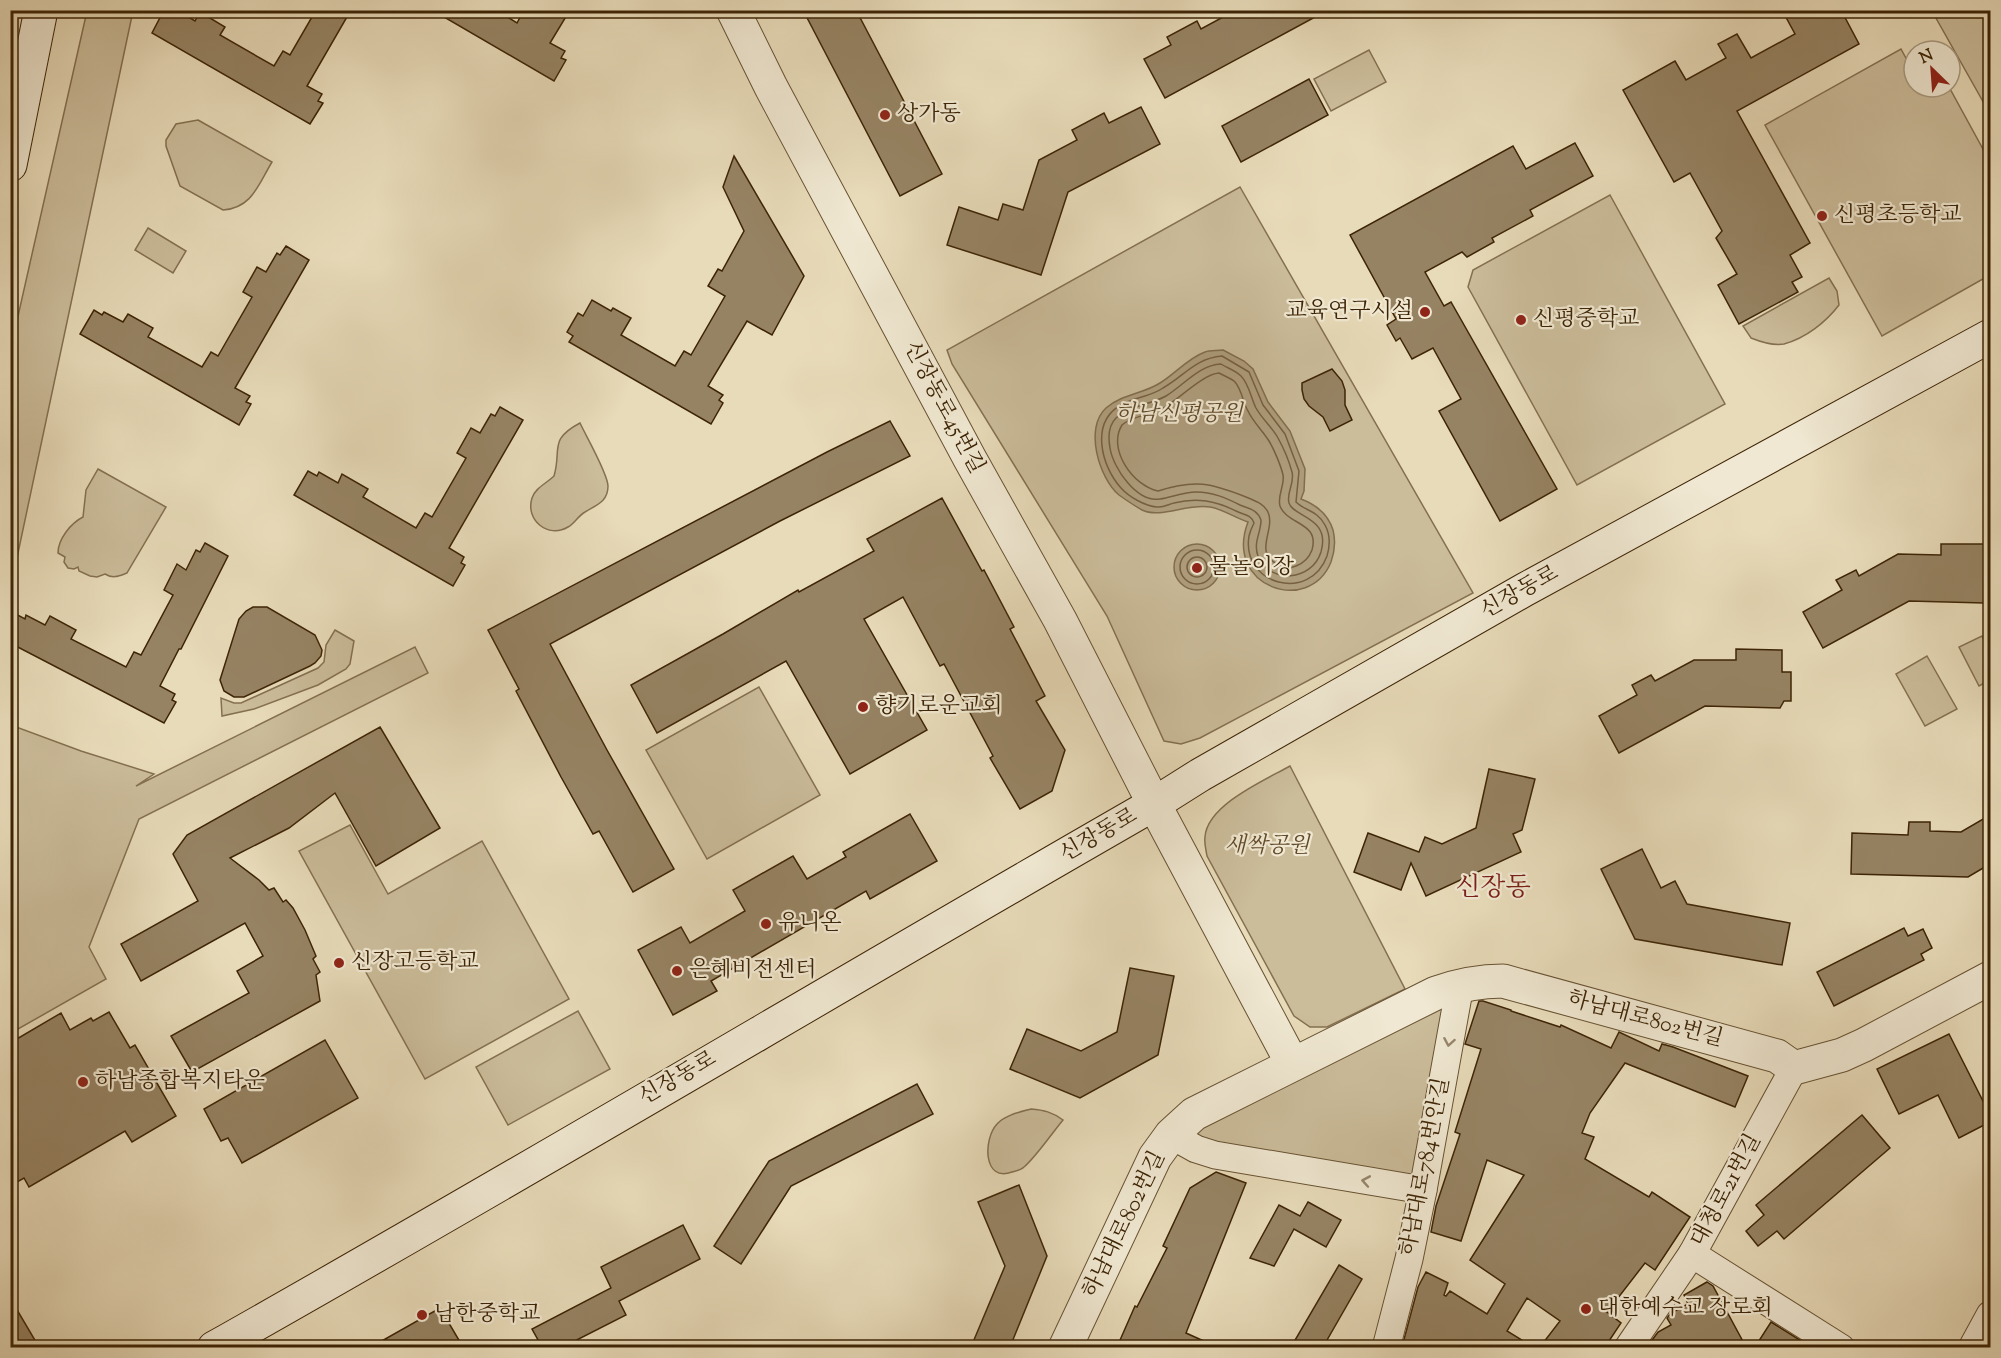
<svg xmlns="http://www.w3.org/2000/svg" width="2001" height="1358" viewBox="0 0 2001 1358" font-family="'Sorts Mill Goudy','Noto Serif KR',serif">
<rect width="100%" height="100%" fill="#e8dbb9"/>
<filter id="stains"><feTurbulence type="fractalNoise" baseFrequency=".00333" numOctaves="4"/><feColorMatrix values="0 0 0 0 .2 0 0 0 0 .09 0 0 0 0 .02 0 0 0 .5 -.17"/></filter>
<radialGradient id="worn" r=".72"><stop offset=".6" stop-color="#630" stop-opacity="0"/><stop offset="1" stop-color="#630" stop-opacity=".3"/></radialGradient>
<g fill="#cbbc9a" stroke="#847050" stroke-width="1.5">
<polygon points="87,11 133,11 11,586 11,347"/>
<polygon points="1932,11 1990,11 1990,114"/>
<polygon points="1901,49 1914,73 1914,87 1922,87 1927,96 1944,87 1949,87 1990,162 1990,275 1882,336 1765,125"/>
<polygon points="1369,50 1386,82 1331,111 1314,79"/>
<path d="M198 120 272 162C258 185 252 208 223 210L180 186 166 146V140L176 124Z"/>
<polygon points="1240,187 1473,593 1200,738 1181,744 1164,741 1107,616 952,364 947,350"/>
<polygon points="1610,195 1725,404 1577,485 1468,287 1473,270"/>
<polygon points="148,228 186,251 173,273 135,250"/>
<path d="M1829 278 1837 291 1839 305C1826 322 1806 338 1784 344 1773 346 1761 342 1751 338L1743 326Z"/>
<path d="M580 423C586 436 608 474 608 486 608 502 596 505 585 512 578 516 574 524 568 527 548 539 525 520 532 498 535 488 547 483 554 476 562 449 548 440 580 423Z"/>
<path d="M98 469 166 507 127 573C119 576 113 579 105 574L97 577 90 576 79 571 78 567 74 569 68 568 64 562 65 557 58 553C58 539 71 523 83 517L86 490Z"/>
<polygon points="335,630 354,641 350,664 346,669 318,685 254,709 222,716 221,698 234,703 241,703 318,668 324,662 326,645"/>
<polygon points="1982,636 1990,653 1990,680 1979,686 1959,647"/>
<polygon points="415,647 428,673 139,819 89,947 106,979 11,1033 11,725 81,751 154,774 136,786"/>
<polygon points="1927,656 1957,709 1925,726 1896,674"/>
<polygon points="759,687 820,795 707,859 646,750"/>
<path d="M1290 766 1405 989 1327 1027H1310L1294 1016 1207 856C1206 850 1204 843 1205 837 1207 805 1265 780 1290 766Z"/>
<polygon points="350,825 388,894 482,841 569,999 425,1079 299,851"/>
<polygon points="1460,985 1423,1190 1196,1149 1194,1114"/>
<polygon points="578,1011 610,1069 508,1125 476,1067"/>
<path d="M1031 1109C1044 1110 1052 1112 1063 1120 1053 1132 1035 1158 1024 1167 1021 1170 1016 1171 1012 1172 983 1183 983 1139 997 1124 1005 1115 1020 1112 1031 1109Z"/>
</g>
<g fill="#ae9d7c" stroke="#816d4c" stroke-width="1.5">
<path d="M1223 350 1244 361 1253 369 1268 402 1290 431 1305 469 1304 491 1301 499C1317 505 1328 514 1333 530 1336 542 1335 551 1331 562 1309 616 1223 587 1248 522 1235 518 1223 509 1210 507 1187 503 1161 519 1142 510 1135 506 1126 500 1119 495 1099 478 1084 428 1106 408 1122 394 1143 394 1160 383 1175 374 1188 358 1205 352 1210 350 1218 351 1223 350Z"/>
<circle cx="1197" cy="567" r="23"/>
</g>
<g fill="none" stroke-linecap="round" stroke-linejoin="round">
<g stroke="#766040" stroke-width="1.5">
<path d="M1222 356 1249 372 1263 405 1285 434 1299 471 1296 502C1305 511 1317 510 1325 525 1330 534 1330 546 1327 556 1310 603 1241 585 1249 536 1250 532 1252 527 1254 523 1251 514 1243 515 1236 511 1216 501 1197 497 1174 503 1169 504 1163 508 1157 507 1145 506 1129 497 1121 488 1101 466 1090 422 1121 405 1135 397 1150 397 1163 388 1184 376 1196 358 1222 356Z"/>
<path d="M1221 364C1227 368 1235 370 1241 376 1249 384 1251 398 1256 408 1262 419 1272 427 1278 438 1283 447 1289 461 1292 472 1295 483 1286 493 1289 503 1294 518 1331 517 1321 552 1312 581 1270 585 1258 556 1253 542 1261 533 1261 520 1257 509 1249 509 1240 505 1226 498 1213 492 1196 492 1184 492 1172 497 1160 499 1137 503 1113 468 1110 448 1108 437 1108 426 1116 418 1130 405 1150 405 1166 396 1184 385 1199 365 1221 364Z"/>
<path d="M1219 373C1224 376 1231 378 1235 382 1242 390 1243 403 1248 411 1253 422 1263 431 1269 441 1274 449 1281 466 1283 475 1285 486 1277 495 1280 506 1287 525 1320 522 1312 550 1309 558 1304 563 1296 566 1291 568 1284 568 1279 565 1252 553 1276 530 1268 512 1263 503 1255 501 1246 497 1211 483 1195 479 1158 491 1133 486 1107 449 1122 425 1134 415 1148 416 1162 409 1178 400 1203 374 1219 373Z"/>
<circle cx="1197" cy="567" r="17"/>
<circle cx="1197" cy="567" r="10"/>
</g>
</g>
<g fill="#968363" stroke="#3d2405" stroke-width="1.5">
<polygon points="164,10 177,10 195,21 200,12 225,27 220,35 274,66 283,51 290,55 316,10 351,10 307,86 322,94 318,101 323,103 310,124 152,33"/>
<polygon points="432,10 496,10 517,23 524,10 570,10 550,43 565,51 561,58 566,60 554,81"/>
<polygon points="803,10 856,10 942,174 900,196"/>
<polygon points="1236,10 1328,10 1165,98 1144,59 1171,45 1167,37 1197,21 1201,29"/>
<polygon points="1782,10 1841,10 1859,44 1737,111 1810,243 1790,255 1802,277 1792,282 1798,292 1739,324 1718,285 1737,274 1716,238 1722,231 1690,173 1674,182 1623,90 1675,61 1686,80 1726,58 1718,44 1737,34 1751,58 1795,34"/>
<polygon points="1309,79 1328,115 1241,162 1222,126"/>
<polygon points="1141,107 1160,144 1068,192 1041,275 947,245 959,207 998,220 1003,204 1023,210 1039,160 1077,140 1072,130 1104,113 1109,123"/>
<polygon points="1575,143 1593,176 1530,210 1533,216 1492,238 1494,242 1467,257 1462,252 1425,272 1444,306 1451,302 1557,489 1500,521 1439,411 1461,399 1433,348 1412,359 1400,338 1396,341 1387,325 1396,319 1350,235 1513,146 1526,169"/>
<polygon points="734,156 804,276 772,335 747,321 708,386 723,395 719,400 723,403 711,424 569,342 573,336 567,332 578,313 583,316 592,300 611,311 613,308 631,318 621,335 675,366 684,351 691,355 725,296 708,286 718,269 722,271 744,231 723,187"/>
<polygon points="286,246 309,260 235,388 250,396 246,402 251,404 239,425 80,334 94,310 102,315 104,312 123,322 128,314 153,328 148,337 202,367 211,352 218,356 252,297 243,292 257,267 266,272 277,253 280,255"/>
<polygon points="1332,369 1342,381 1345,390 1345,405 1352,420 1330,431 1323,417 1309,406 1304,399 1302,390 1302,383"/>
<polygon points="500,407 523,420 449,548 464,557 461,563 465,565 453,586 294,495 308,471 317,476 319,472 338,483 342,474 368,489 363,497 416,528 425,513 432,517 466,458 457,453 471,428 480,433 491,414 495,416"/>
<polygon points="890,421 910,456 780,521 550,644 607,750 674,869 633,892 599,831 593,834 561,777 516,691 519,689 488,630 827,452"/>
<polygon points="942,498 982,571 984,570 1014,627 1010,629 1045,696 1036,701 1065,750 1052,791 1020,809 990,758 993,756 944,664 940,666 903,597 864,619 927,730 850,774 786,661 657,733 631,685 723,634 798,590 799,592 874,551 867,539"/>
<polygon points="205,543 228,556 181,649 179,649 160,686 175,694 172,700 176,702 164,723 10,643 10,611 25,619 26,615 45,625 50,616 76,630 71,639 126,667 134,652 141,655 173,595 164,590 177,564 186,570 196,550 200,552"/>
<polygon points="1941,544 1986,544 1986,567 1990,567 1990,592 1984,603 1909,601 1823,648 1803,612 1842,590 1836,580 1856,570 1859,576 1898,554 1941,555"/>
<polygon points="253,607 267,607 315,635 322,650 321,656 315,663 310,666 244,697 234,697 224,691 220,680 239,619 246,611"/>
<polygon points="1736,649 1782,650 1782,672 1791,672 1791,701 1784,701 1780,708 1705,706 1619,753 1599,716 1637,695 1632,685 1651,675 1655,681 1694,660 1736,660"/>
<polygon points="380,727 440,828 376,866 335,793 289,828 230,858 259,880 269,890 274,888 283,902 286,900 293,908 305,930 316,956 313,959 320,972 316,975 320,1001 192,1072 171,1036 249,993 237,971 263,956 245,923 141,981 121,944 198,901 173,854 187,835"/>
<polygon points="1489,769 1535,779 1522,830 1513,834 1521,852 1426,896 1411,863 1401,890 1354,872 1368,833 1419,852 1425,837 1442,844 1476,828"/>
<polygon points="910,814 937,861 870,899 866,891 711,981 717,991 673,1015 638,950 681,927 690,943 745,911 733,890 793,856 807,879 846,857 843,852"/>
<polygon points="1990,815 1990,864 1968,877 1851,874 1852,833 1908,835 1909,822 1930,822 1930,831 1961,832"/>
<polygon points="1642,849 1661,888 1675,881 1687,904 1790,923 1782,965 1635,939 1601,869"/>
<polygon points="1904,928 1908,936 1923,929 1932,948 1921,954 1924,960 1834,1006 1817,972"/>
<polygon points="1130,968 1174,976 1158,1055 1080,1098 1010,1069 1027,1029 1081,1051 1117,1032"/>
<polygon points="1479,1001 1483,1001 1511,1010 1511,1011 1560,1027 1561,1025 1611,1048 1619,1032 1659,1051 1662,1044 1673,1047 1748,1076 1735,1107 1625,1063 1590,1113 1582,1133 1594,1137 1585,1159 1649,1197 1652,1192 1690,1217 1655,1270 1645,1263 1607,1312 1621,1323 1605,1347 1540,1347 1560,1321 1527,1298 1507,1331 1533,1347 1402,1347 1418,1287 1426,1272 1448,1283 1444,1295 1446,1296 1450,1291 1487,1314 1505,1284 1470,1260 1524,1175 1487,1160 1461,1241 1431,1232 1436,1206 1460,1134 1455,1132 1481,1049 1465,1044"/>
<polygon points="109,1012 130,1048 135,1045 176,1116 132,1142 125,1131 29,1187 24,1178 10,1186 10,1043 61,1013 70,1030 91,1018 93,1021"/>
<polygon points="1949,1034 1990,1115 1990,1122 1959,1138 1938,1095 1899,1114 1877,1069"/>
<polygon points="325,1040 358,1098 242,1163 228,1138 221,1141 204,1109"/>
<polygon points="917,1084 933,1114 791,1186 741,1264 714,1246 769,1161"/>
<polygon points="1862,1115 1890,1148 1784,1239 1777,1231 1758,1246 1746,1231 1764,1215 1756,1205"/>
<polygon points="1216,1172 1246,1183 1186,1333 1217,1347 1117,1347 1135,1306 1137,1307 1167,1248 1163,1246 1190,1188"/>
<polygon points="1019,1185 1047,1256 1010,1347 971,1347 1005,1266 978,1202"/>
<polygon points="1308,1202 1341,1220 1326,1247 1294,1229 1274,1266 1250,1258 1279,1205 1300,1216"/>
<polygon points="683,1225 700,1259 619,1301 626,1315 563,1347 542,1347 532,1329 611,1288 601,1267"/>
<polygon points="1339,1265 1362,1279 1323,1347 1291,1347"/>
<polygon points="1707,1282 1713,1286 1746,1347 1647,1347 1658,1332 1671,1325 1667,1318 1671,1313 1688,1304 1684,1295"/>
<polygon points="10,1298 39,1347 10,1347"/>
<polygon points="440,1308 463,1347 371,1347"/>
<polygon points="1771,1322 1811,1347 1755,1347"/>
</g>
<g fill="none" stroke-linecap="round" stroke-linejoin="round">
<g stroke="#685232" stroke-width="29">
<g id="minor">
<polyline points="1794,1068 1692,1254 1841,1348"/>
<polyline points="1171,1135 1196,1149 1215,1155 1423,1190"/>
<polyline points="1386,1348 1409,1259 1423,1190 1460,985"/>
<polyline points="1628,1348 1692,1254"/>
<polyline points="1972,1348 1990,1315"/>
</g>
</g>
<g stroke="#685232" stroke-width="35">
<g id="tertiary">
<polyline points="733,10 771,87 970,459 1060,620 1154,804 1292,1063"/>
<path d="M1065 1348 1155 1157 1171 1135 1194 1114 1436 993C1459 985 1478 981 1503 981L1777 1056 1794 1068 1842 1055 1864 1045 1990 978"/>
</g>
</g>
<g stroke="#3d2405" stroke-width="35">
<g id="secondary">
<polyline points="10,165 41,10"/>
<path d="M214 1348C530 1170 840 984 1154 804L1200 775 1524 590 1990 336"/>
</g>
</g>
<use href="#minor" stroke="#f0e8d2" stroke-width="27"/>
<use href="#tertiary" stroke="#f0e8d2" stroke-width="33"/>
<use href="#secondary" stroke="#f0e8d2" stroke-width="33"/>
</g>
<defs><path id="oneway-chevron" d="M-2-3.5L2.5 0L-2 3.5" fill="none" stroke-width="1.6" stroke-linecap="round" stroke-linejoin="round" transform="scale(1.5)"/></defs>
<g stroke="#96866c">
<use href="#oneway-chevron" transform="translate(1449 1042) rotate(100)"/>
<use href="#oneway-chevron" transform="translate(1366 1181) rotate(-170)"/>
</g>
<g fill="#8f2418" stroke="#f0e8d2" stroke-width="2">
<circle cx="885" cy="115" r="6"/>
<circle cx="1822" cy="216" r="6"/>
<circle cx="1425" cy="312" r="6"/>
<circle cx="1521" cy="320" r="6"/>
<circle cx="1197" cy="568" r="6"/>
<circle cx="863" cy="707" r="6"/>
<circle cx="766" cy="924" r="6"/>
<circle cx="339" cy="963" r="6"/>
<circle cx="677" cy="971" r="6"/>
<circle cx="83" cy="1082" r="6"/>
<circle cx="1586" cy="1309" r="6"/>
<circle cx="422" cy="1315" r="6"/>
</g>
<g text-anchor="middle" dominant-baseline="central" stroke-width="4.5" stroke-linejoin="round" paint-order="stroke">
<g font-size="22" fill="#3d2405" stroke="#f0e8d2" text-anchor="start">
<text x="897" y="115">상가동</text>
<text x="1834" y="216">신평초등학교</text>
<text x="1413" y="312" text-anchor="end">교육연구시설</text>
<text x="1533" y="320">신평중학교</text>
<text x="1209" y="568">물놀이장</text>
<text x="875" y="707">향기로운교회</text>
<text x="778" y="924">유니온</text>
<text x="351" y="963">신장고등학교</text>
<text x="689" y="971">은혜비전센터</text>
<text x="95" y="1082">하남종합복지타운</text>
<text x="1598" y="1309">대한예수교 장로회</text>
<text x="434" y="1315">남한중학교</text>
</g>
<g font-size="22" fill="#3d2405" stroke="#f0e8d2">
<text transform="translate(943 408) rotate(62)">신장동로45번길</text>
<text transform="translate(1520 593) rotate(-29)">신장동로</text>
<text transform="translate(1099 836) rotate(-30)">신장동로</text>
<text transform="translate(1645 1020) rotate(15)">하남대로802번길</text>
<text transform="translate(678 1079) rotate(-30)">신장동로</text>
<text transform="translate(1426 1167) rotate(-79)">하남대로784번안길</text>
<text transform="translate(1727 1191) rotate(-62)">대청로21번길</text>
<text transform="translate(1125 1225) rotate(-64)">하남대로802번길</text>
</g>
<g font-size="22" font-style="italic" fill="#604a2a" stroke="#f0e8d2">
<text x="1179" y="415">하남신평공원</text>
<text x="1267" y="847">새싹공원</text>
</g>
<g font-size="26" fill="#7a1f14" stroke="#f0e8d2">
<text x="1493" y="888">신장동</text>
</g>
</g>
<rect width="2001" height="1358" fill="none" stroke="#e8dbb9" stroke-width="36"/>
<rect x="12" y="12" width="1977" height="1334" fill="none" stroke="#3d2405" stroke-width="3"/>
<rect x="18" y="18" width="1965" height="1322" fill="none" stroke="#3d2405" stroke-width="1.5"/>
<g transform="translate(1932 69) rotate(335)"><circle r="28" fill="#f0e8d2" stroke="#a89a80" stroke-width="1.5"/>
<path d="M0-4.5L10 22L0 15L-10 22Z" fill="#8f2418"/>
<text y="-9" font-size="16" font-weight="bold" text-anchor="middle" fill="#3d2405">N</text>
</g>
<rect width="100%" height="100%" filter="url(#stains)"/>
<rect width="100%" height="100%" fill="url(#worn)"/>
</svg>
